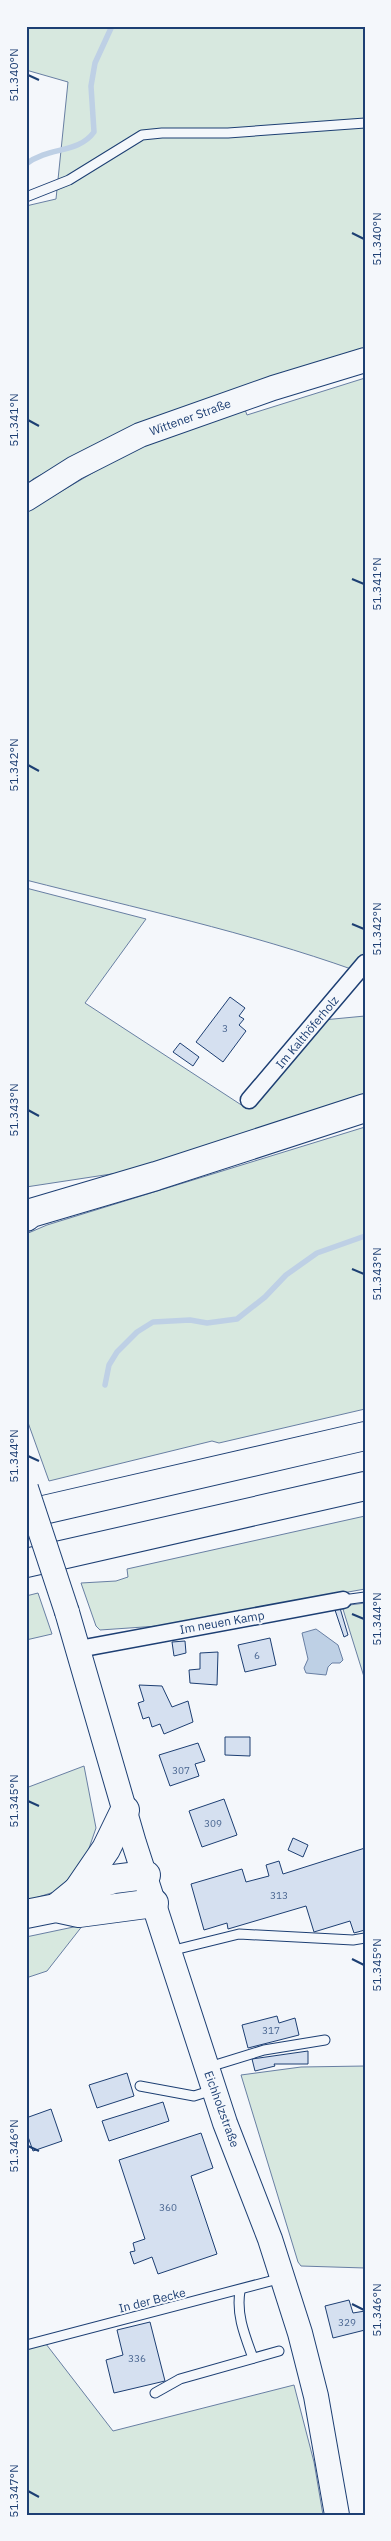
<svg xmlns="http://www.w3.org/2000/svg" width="391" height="2541" viewBox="0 0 391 2541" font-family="'IBM Plex Sans',sans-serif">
<rect width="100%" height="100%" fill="#f4f7fb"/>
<g fill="#d7e8df" stroke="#687fa3">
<polygon points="26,26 365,26 365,350 126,430 33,479 26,485 26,206 56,199 68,82 26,70"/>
<path d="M365 378V955L354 970C247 932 136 908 26 880V512L135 448 244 407 247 415Z"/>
<polygon points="26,888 146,919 85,1003 246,1108 323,1020 365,1016 365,1100 131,1171 26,1187"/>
<polygon points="365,1127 365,1409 219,1443 212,1441 49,1481 26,1417 26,1234 47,1225"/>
<polygon points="365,1516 365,1589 158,1626 100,1630 96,1626 81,1583 116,1581 128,1577 127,1569"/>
<polygon points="38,1593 52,1634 26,1640 26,1596"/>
<polygon points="365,1603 365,1680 342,1606"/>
<polygon points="84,1766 96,1828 87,1854 72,1876 54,1892 26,1901 26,1788"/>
<polygon points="83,1925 47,1971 26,1978 26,1937"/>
<polygon points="365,2066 365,2268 301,2266 298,2262 241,2075 301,2067"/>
<polygon points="46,2344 113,2431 294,2385 314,2462 323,2515 26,2515 26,2348"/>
</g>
<polygon fill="#bed0e5" stroke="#687fa3" points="316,1629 338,1645 343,1660 340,1663 332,1663 328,1667 326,1675 306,1673 304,1668 308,1659 302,1633"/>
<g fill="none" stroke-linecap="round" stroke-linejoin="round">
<g stroke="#bed0e5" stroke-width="5.5">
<path d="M26 164C50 146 78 154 94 132L91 86 95 63 112 26"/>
<polyline points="105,1385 109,1365 117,1352 137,1332 153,1322 190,1320 207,1323 237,1319 265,1297 286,1275 317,1253 365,1236"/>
</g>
</g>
<g fill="#d5e0f0" stroke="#1d3f73">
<polygon points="230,997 245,1008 239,1016 244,1019 239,1025 246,1031 223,1062 196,1042"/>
<polygon points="180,1043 199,1057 193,1066 173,1052"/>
<polygon points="340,1608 348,1635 344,1637 335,1610"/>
<polygon points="270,1638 276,1665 245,1672 238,1645"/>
<polygon points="185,1641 186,1653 174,1656 172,1642"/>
<polygon points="218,1652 217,1685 190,1683 189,1670 200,1669 200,1653"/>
<polygon points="139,1685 162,1686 172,1707 188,1701 193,1722 164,1734 160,1724 152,1727 149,1717 143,1719 138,1703 144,1701"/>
<polygon points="225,1737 250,1737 250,1756 225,1755"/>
<polygon points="198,1743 205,1761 195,1764 199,1776 170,1786 159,1755"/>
<polygon points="224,1799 237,1835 202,1847 189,1811"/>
<polygon points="293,1838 308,1845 303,1857 288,1850"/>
<polygon points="365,1848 365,1930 354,1933 350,1921 314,1932 306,1906 228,1929 227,1923 204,1930 191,1884 242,1869 246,1882 269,1876 266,1865 279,1861 283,1874"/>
<polygon points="277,2016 279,2023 295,2018 299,2035 248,2048 242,2025"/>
<polygon points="308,2051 308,2064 274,2064 275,2066 255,2071 252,2059"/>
<polygon points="127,2073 134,2096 97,2108 89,2085"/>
<polygon points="163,2102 169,2121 109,2141 102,2121"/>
<polygon points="51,2109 62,2141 33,2151 26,2131 26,2118"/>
<polygon points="201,2133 213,2168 191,2176 217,2254 158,2274 152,2257 134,2264 130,2252 135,2251 133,2243 145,2239 119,2160"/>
<polygon points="349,2300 353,2313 365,2311 365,2330 333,2338 325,2306"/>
<polygon points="150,2322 165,2381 114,2393 106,2360 123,2355 117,2330"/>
</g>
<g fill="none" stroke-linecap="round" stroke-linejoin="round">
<g stroke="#1d3f73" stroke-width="11">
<g id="lane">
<polyline points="26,197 69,180 142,135 162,133 228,133 365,123"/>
<polyline points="343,1600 365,1597"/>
<polyline points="170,1951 239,1934 353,1940 365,1938"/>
<polyline points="209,2067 264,2050 325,2040"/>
<polyline points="140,2086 194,2096 213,2090"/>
<path d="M240 2291C236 2315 245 2336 253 2358"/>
<polyline points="26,2345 282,2278"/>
<polyline points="155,2393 180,2379 279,2351"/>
</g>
</g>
<g stroke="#1d3f73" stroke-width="19">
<g id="street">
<polyline points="249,1100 365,963"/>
<polyline points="79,1649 343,1600"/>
</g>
</g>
<g stroke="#1d3f73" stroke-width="26">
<g id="secondary">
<polyline points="26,499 75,468 140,435 273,388 365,360"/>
<polyline points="67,1612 134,1843 169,1951 225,2123 270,2239 300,2333 316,2396 337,2515"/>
</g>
</g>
<g stroke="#1d3f73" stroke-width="30">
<g id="highway">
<polyline points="26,1217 31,1213 156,1176 365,1108"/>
<polyline points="26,1514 365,1436"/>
<polyline points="26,1563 365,1486"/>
<polyline points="78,1890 106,1849 125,1810"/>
<polyline points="56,1908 78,1890 114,1879 146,1875"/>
<polyline points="26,1914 56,1908 79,1913 154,1903"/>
</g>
</g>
<use href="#lane" stroke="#f4f7fb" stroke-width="9"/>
<use href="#street" stroke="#f4f7fb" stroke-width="16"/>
<use href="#secondary" stroke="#f4f7fb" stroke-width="24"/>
<use href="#highway" stroke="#f4f7fb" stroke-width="28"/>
<g stroke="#1d3f73" stroke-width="26" stroke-linecap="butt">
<polyline id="secondary-bridge" points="26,1488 67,1612"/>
</g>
<use href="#secondary-bridge" stroke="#f4f7fb" stroke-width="24"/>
</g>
<path fill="none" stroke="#1d3f73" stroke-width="2" d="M28 75 39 80M352 233 364 239M28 420 39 426M352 579 364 584M28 765 39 771M352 924 364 929M28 1110 39 1116M352 1269 364 1274M28 1456 39 1461M352 1614 364 1619M28 1801 39 1806M352 1959 364 1965M28 2146 39 2151M352 2304 364 2310M28 2491 39 2497"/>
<g text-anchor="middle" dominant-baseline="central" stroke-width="4" stroke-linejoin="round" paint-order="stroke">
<g font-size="10" fill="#4b6792">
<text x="225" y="1028">3</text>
<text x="257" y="1655">6</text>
<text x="181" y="1770">307</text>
<text x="213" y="1823">309</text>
<text x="279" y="1895">313</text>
<text x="271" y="2030">317</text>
<text x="168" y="2207">360</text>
<text x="347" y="2322">329</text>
<text x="137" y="2358">336</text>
</g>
<g font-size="12" fill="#1d3f73" stroke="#f4f7fb">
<text transform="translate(190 417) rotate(-20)">Wittener Straße</text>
<text transform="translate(307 1032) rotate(-50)">Im Kalthöferholz</text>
<text transform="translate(222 1622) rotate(-10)">Im neuen Kamp</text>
<text transform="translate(222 2109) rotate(70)">Eichholzstraße</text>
<text transform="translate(152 2300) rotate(-14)">In der Becke</text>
</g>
</g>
<rect width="391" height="2541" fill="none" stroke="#f4f7fb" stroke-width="55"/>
<rect x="28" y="28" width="336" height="2486" fill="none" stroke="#1d3f73" stroke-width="2"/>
<g font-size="12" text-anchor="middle" fill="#1d3f73">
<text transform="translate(14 75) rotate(-90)" y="4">51.340°N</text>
<text transform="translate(377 239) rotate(-90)" y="4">51.340°N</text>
<text transform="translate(14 420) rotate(-90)" y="4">51.341°N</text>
<text transform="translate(377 584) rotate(-90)" y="4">51.341°N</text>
<text transform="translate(14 765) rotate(-90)" y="4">51.342°N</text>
<text transform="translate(377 929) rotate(-90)" y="4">51.342°N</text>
<text transform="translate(14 1110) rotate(-90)" y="4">51.343°N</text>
<text transform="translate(377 1274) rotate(-90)" y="4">51.343°N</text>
<text transform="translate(14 1456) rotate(-90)" y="4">51.344°N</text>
<text transform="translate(377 1619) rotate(-90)" y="4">51.344°N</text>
<text transform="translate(14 1801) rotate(-90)" y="4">51.345°N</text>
<text transform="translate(377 1965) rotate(-90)" y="4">51.345°N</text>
<text transform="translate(14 2146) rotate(-90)" y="4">51.346°N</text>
<text transform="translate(377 2310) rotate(-90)" y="4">51.346°N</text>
<text transform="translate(14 2491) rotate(-90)" y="4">51.347°N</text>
</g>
</svg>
